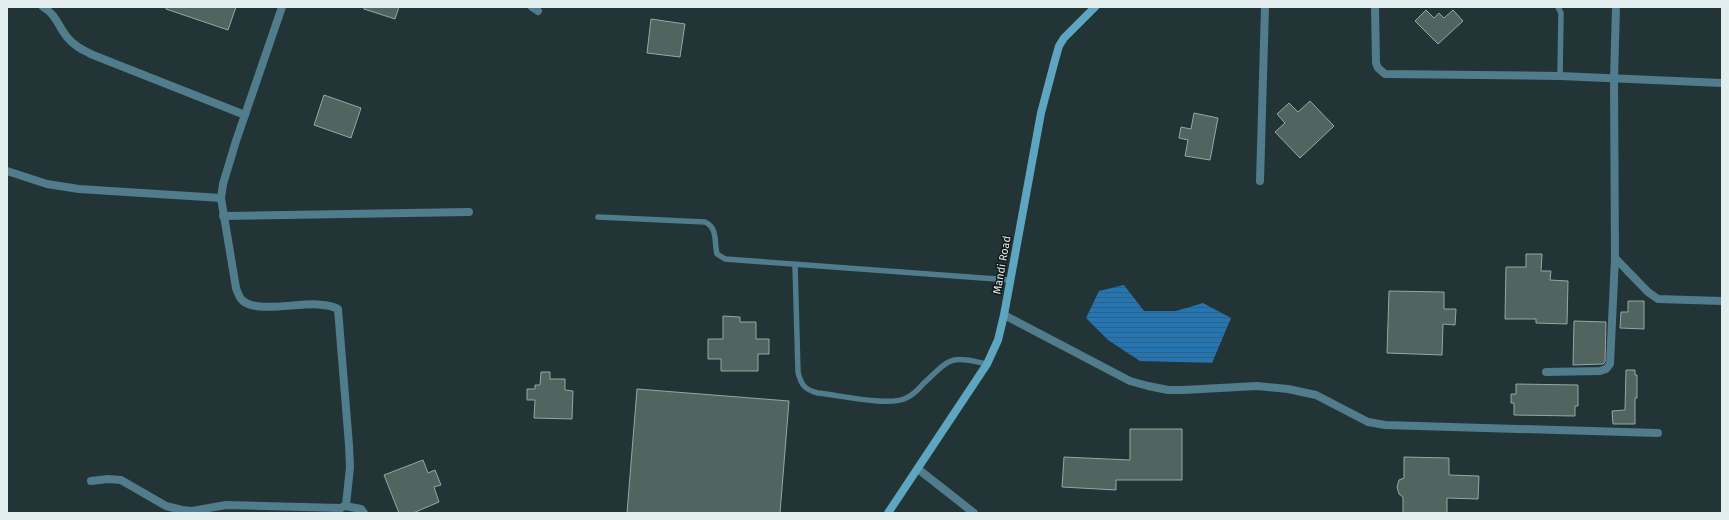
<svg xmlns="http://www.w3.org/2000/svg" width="1729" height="520" viewBox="0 0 1729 520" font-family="'Fira Sans',sans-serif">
<defs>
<pattern id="water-rules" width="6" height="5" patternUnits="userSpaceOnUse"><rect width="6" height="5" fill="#2475b1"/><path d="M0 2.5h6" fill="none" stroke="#326081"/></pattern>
</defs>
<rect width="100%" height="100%" fill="#223435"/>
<polygon fill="url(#water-rules)" points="1124,285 1144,311 1176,311 1203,303 1231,318 1212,363 1140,361 1108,340 1086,318 1099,291"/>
<g fill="#526460" stroke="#94a8a4">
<polygon points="166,7 236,7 228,30 166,9"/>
<polygon points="364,7 399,7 395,19 364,9"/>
<polygon points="1426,10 1434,18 1439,13 1444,18 1453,10 1463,21 1438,44 1415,21"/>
<polygon points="651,19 685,24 680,57 647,53"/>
<polygon points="324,95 361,108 351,138 314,125"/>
<polygon points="1310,101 1334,126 1300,158 1275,132 1285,123 1277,114 1289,103 1298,112"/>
<polygon points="1194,113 1218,118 1210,160 1185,156 1188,140 1179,138 1181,127 1191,129"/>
<polygon points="1526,254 1542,254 1541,271 1551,271 1550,280 1568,281 1567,324 1536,323 1536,319 1505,319 1506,267 1526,267"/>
<polygon points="1389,291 1444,292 1444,309 1456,309 1455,325 1443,324 1442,355 1387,353"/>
<polygon points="1628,301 1644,301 1644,329 1620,328 1621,312 1628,312"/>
<polygon points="723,316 740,317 740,322 756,322 756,339 769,339 769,354 758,354 758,371 721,371 721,359 708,359 708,339 723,339"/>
<polygon points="1574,321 1606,322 1605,362 1603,364 1573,365"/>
<polygon points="1626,370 1635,370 1635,375 1637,375 1637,398 1635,398 1635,424 1613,424 1612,411 1625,410"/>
<polygon points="541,372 550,372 550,379 565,379 565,390 573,391 572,419 534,418 535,400 527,400 527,389 535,389 535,385 540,385"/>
<polygon points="1516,384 1578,385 1578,406 1575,406 1575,416 1514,415 1514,403 1511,403 1511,394 1516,394"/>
<polygon points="637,389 789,401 780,513 627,513"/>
<polygon points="1130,429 1182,429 1182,480 1116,480 1116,490 1062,487 1064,457 1130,460"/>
<polygon points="1404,457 1449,458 1449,475 1479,476 1478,499 1447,498 1447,513 1403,513 1403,497 1399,494 1397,487 1399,480 1404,478"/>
<polygon points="423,460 428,473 435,470 441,485 434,487 439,502 413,513 399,513 384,475"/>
</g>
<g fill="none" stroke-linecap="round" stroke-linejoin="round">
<g stroke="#507c8c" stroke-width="5.5">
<polyline points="1558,7 1561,13 1560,76"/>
<path d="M598 217 705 222C718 228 714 242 717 254L725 259 1010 280"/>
<path d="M795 265 798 372C801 385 805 390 818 393 838 395 887 406 904 399 912 396 918 390 923 384 951 358 949 355 987 364"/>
</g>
<g stroke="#507c8c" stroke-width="8">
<path d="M43 7C56 14 58 26 67 37 74 46 83 50 93 55L245 115"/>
<polyline points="532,7 538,11"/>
<polyline points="1375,7 1376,63 1378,68 1385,74 1560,76 1722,83"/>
<polyline points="7,171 47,184 79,189 221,198"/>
<polyline points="1260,181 1265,7"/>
<polyline points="223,216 469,212"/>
<polyline points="1615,258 1648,292 1658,299 1722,301"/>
<polyline points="1004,315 1130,381 1148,386 1168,390 1183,390 1257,386 1288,389 1316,395 1368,422 1385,425 1658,433"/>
<polyline points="1546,372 1600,371 1606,369 1610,364 1615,258 1614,79 1616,7"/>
<polyline points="918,469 974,513"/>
<path d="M91 481 108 479 121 480 166 506 182 510 192 511 226 505 341 508 346 505 350 467 349 445 338 309C316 296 262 316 243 301 239 298 238 293 236 288L221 198 223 184 236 141 282 7"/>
<polyline points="345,506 361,509 364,513"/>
</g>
<polyline stroke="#5ea6c0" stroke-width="8" points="888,513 987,364 998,340 1004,315 1041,113 1055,60 1059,46 1064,38 1095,7"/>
</g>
<g text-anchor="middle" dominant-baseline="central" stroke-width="3" stroke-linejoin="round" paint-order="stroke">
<g font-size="11" fill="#e2eded" stroke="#121a1a">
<text transform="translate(1002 265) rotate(-80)">Mandi Road</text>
</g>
</g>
<rect width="1729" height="520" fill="none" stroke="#e2eded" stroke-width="16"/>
</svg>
